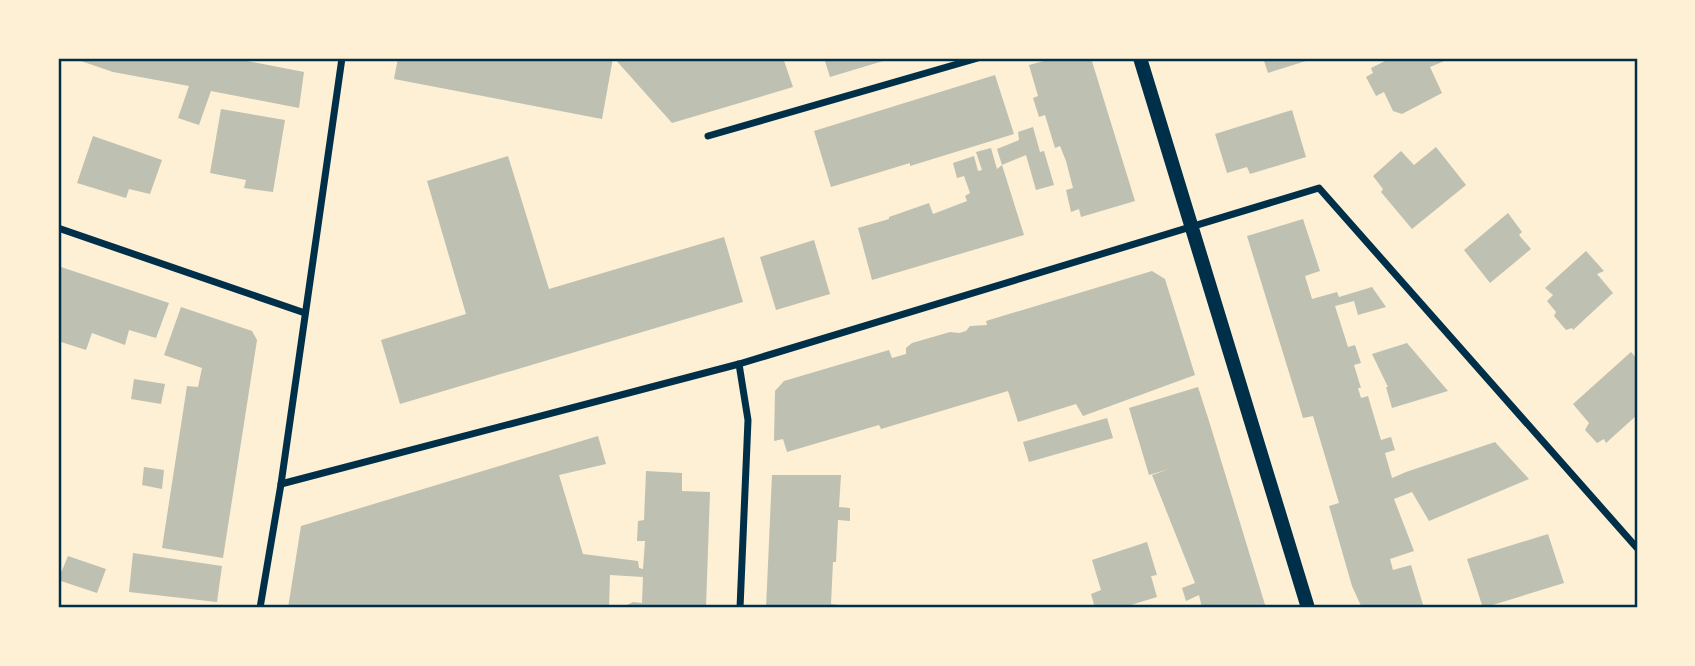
<svg xmlns="http://www.w3.org/2000/svg" width="1695" height="666" viewBox="0 0 1695 666" font-family="Karla,sans-serif">
<rect width="100%" height="100%" fill="#fdf0d5"/>
<g fill="#bec0b2">
<polygon points="79,58 232,58 304,72 299,108 211,91 199,125 178,118 189,86 113,72 78,60"/>
<polygon points="398,58 613,58 602,119 394,79"/>
<polygon points="614,58 783,58 793,87 672,123"/>
<polygon points="824,58 893,58 830,77"/>
<polygon points="1055,58 1091,58 1135,201 1081,217 1079,209 1071,212 1066,190 1073,188 1066,161 1060,146 1055,148 1045,115 1039,117 1033,98 1038,96 1029,65"/>
<polygon points="1263,58 1305,58 1306,61 1268,73"/>
<polygon points="1391,58 1446,58 1447,60 1430,67 1442,93 1402,114 1393,111 1384,92 1376,96 1366,77 1373,73 1371,68"/>
<polygon points="995,75 1014,134 910,166 910,163 831,187 814,131"/>
<polygon points="221,109 285,120 273,192 244,188 246,180 210,173"/>
<polygon points="1292,110 1306,157 1250,174 1247,167 1227,173 1215,134"/>
<polygon points="1033,127 1040,152 1044,151 1054,185 1036,190 1026,155 1002,165 997,149 1019,140 1018,132"/>
<polygon points="93,136 162,160 150,194 129,189 126,198 77,183"/>
<polygon points="1436,147 1466,185 1412,229 1381,192 1383,189 1373,176 1401,151 1414,165"/>
<polygon points="991,148 997,169 1002,165 1024,235 872,280 858,228 889,219 889,217 929,203 933,214 967,201 965,196 970,193 964,176 957,178 953,163 974,156 978,171 982,170 976,152"/>
<polygon points="508,156 549,289 724,237 743,302 400,404 381,340 466,314 427,181"/>
<polygon points="1508,213 1522,232 1519,235 1531,249 1490,283 1464,250"/>
<polygon points="1303,219 1320,271 1305,276 1312,299 1337,292 1339,297 1372,287 1386,307 1358,315 1354,301 1335,306 1348,347 1355,345 1361,363 1354,365 1361,388 1358,388 1361,398 1368,396 1381,440 1391,437 1395,450 1385,453 1392,478 1406,472 1495,442 1529,479 1429,521 1412,492 1394,499 1414,551 1390,559 1393,570 1411,565 1424,608 1362,608 1352,586 1329,506 1339,503 1313,416 1303,418 1247,236"/>
<polygon points="814,240 830,294 776,310 760,257"/>
<polygon points="1586,251 1604,271 1597,274 1613,293 1573,330 1572,328 1566,330 1554,316 1556,312 1547,301 1553,295 1545,288"/>
<polygon points="58,266 169,303 156,338 129,330 125,345 92,333 86,350 58,341"/>
<polygon points="1152,271 1165,279 1195,375 1083,416 1076,404 1018,422 1008,391 881,429 879,425 787,452 783,439 774,441 775,391 784,381 889,350 892,358 906,354 906,348 912,343 950,332 959,333 966,331 970,326 987,325 986,321"/>
<polygon points="181,307 252,331 257,340 223,558 162,548 187,386 198,387 202,368 164,355"/>
<polygon points="1407,343 1448,391 1392,408 1386,387 1388,387 1372,354"/>
<polygon points="1631,352 1637,359 1637,415 1606,443 1604,439 1597,443 1585,430 1589,423 1573,404"/>
<polygon points="134,379 165,384 161,404 131,399"/>
<polygon points="1198,387 1209,421 1266,608 1202,608 1199,595 1186,601 1182,588 1195,583 1152,475 1169,469 1149,475 1129,408"/>
<polygon points="1107,418 1113,438 1029,462 1023,442"/>
<polygon points="598,436 606,464 559,475 583,554 638,561 639,568 643,569 645,541 637,541 638,521 644,520 646,471 682,473 682,491 710,492 706,608 625,608 625,606 633,602 642,603 643,577 610,575 609,608 288,608 301,526"/>
<polygon points="144,467 164,470 162,489 142,485"/>
<polygon points="772,475 841,475 839,507 850,508 850,521 838,520 836,562 833,562 831,604 839,605 839,608 766,608"/>
<polygon points="1548,534 1564,583 1483,608 1467,559"/>
<polygon points="1147,542 1157,575 1151,576 1157,597 1121,608 1095,608 1091,594 1101,590 1092,560"/>
<polygon points="133,553 222,566 217,602 129,592"/>
<polygon points="68,556 106,569 97,593 58,580"/>
</g>
<g fill="none" stroke-linecap="round" stroke-linejoin="round">
<g stroke="#003049" stroke-width="7">
<polyline points="708,136 978,58"/>
<polyline points="58,228 305,313"/>
<polyline points="739,364 748,420 740,608"/>
<polyline points="281,484 739,364 1319,188 1637,548"/>
<polyline points="260,608 281,484 342,58"/>
</g>
<polyline stroke="#003049" stroke-width="14" points="1140,58 1308,608"/>
</g>
<rect width="1695" height="666" fill="none" stroke="#fdf0d5" stroke-width="119"/>
<rect x="60" y="60" width="1576" height="546" fill="none" stroke="#003049" stroke-width="2.5"/>
</svg>
